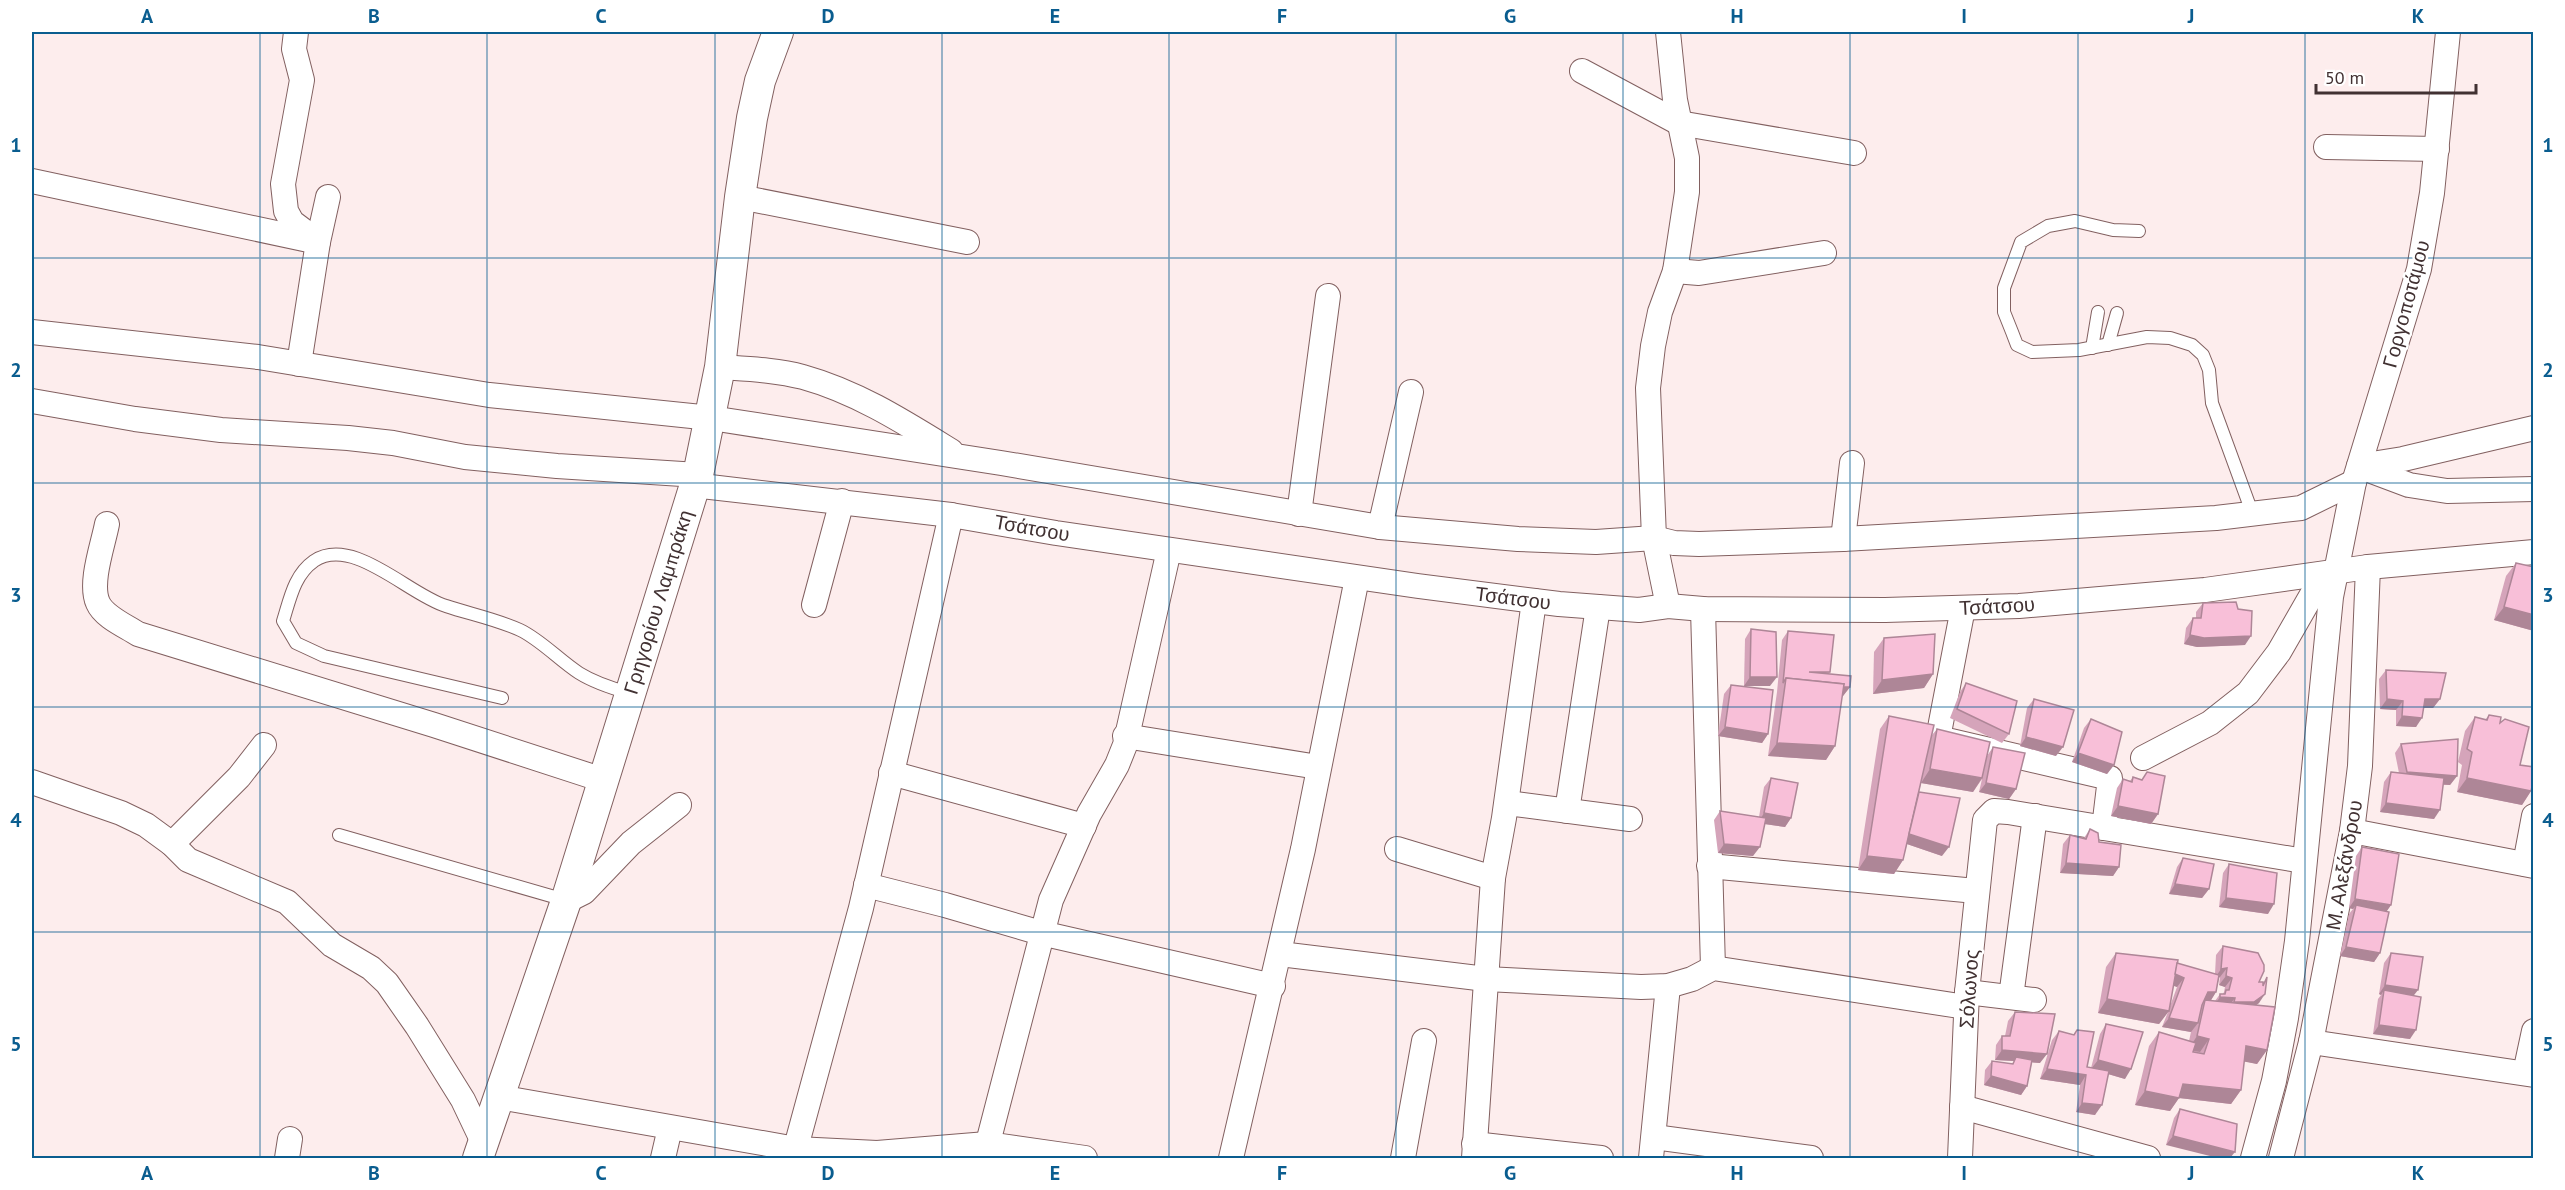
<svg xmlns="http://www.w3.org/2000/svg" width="2565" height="1190" viewBox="0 0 2565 1190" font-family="'PT Sans',sans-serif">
<rect width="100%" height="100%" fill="#fdeded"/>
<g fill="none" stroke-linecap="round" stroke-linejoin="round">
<g stroke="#826060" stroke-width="14">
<g id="service">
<polyline points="2139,231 2113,230 2075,221 2048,226 2021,242 2004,288 2004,312 2012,332 2017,345 2032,352 2079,350 2147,337 2170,338 2192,345 2203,355 2209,370 2212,403 2253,515"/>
<polyline points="2108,345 2117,313"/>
<polyline points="2092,348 2098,312"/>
<path d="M502 698 324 656 296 643 283 621C290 599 294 575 314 561 353 535 409 595 446 606 470 614 496 619 520 630 541 640 559 660 579 673 595 683 611 688 629 693"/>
<polyline points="339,835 565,900"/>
</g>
</g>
<g stroke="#826060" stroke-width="26">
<g id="minor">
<polyline points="296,32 294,49 302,80 283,184 286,211 292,222 316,240"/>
<polyline points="1582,71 1679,123 1854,153"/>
<polyline points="2326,147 2437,149"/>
<polyline points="32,181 318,242"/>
<polyline points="740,197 967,242"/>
<polyline points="1675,271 1699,273 1824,253"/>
<polyline points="32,332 258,357 489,395 711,418 1001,463 1380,527 1518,539 1596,542 1654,538 1674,543 1699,544 1843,539 2216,518 2301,508 2354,482"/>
<polyline points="299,364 318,242 328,197"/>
<path d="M720 367C748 369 776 370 803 377 857 392 904 422 951 451"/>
<polyline points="32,401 135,419 221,430 348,438 393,443 465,457 557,466 698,475"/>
<polyline points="2359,466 2403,459 2534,428"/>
<polyline points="2361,467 2409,485 2447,491 2534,489"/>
<polyline points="693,485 951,515 1056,533 1418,586 1559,604 1639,610 1668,606 1703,609 1885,610 2019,606 2205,590 2368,567 2534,552"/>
<polyline points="1299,514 1328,296"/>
<path d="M107 524C103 545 89 583 98 603 104 617 126 626 138 634L434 725 603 780"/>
<polyline points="1380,527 1411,392"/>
<polyline points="1843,539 1852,463"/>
<polyline points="814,605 842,501"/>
<polyline points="1668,606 1654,538 1648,388 1653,346 1660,312 1675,271 1687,192 1687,158 1675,100 1668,32"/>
<polyline points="1963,608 1938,738 2110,778 2104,828"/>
<polyline points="1703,609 1713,968"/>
<polyline points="1125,736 1318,767"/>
<polyline points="2143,758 2210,723 2248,693 2279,652 2314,591 2337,571"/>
<polyline points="891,773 1084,826"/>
<polyline points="32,782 121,813 146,825 172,844 188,860 287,902 332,945 371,968 387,983 417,1026 463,1100 483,1142"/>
<polyline points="1507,803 1630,819"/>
<polyline points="1567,811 1598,607"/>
<polyline points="2352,831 2534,866"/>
<polyline points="172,844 239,777 264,745"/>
<polyline points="1397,849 1493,878"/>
<polyline points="2525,864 2534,816"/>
<polyline points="1709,866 1976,891"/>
<polyline points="866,885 945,905 1041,933 1273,986"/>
<polyline points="566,901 584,892 631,843 679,805"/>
<polyline points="1280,954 1486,979 1641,987 1668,986 1692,979 1713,968 1966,1007"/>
<polyline points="1967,992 2034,1000"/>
<polyline points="2011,997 2035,816"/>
<polyline points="2311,1042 2534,1075"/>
<polyline points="2525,1073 2534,1031"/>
<polyline points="499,1097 796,1149 877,1153 987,1144 1085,1158"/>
<polyline points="1962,1107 2148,1158"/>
<polyline points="1654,1137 1811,1158"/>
<polyline points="1474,1144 1601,1158"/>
<polyline points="287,1158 290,1139"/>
<polyline points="663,1158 670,1128"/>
<polyline points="793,1158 861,908 951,515"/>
<polyline points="984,1158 1051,900 1089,814 1117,765 1125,745 1169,550"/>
<polyline points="1231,1158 1303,849 1357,578"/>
<polyline points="1403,1158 1424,1041"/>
<polyline points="1474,1158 1493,878 1504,818 1534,601"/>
<polyline points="1651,1158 1668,986"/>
<polyline points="1960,1158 1967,992 1985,820 1994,811 2008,812 2304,861"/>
<polyline points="2253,1158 2274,1081 2286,1018 2297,941 2331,597 2354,482 2419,269 2432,193 2448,32"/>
<polyline points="2281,1158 2311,1042 2352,831 2360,766 2368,567"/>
</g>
</g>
<g stroke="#826060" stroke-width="32">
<polyline id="tertiary" points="478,1158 566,901 698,475 720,367 740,197 752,118 760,81 778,32"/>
</g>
<use href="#service" stroke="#fff" stroke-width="12"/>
<use href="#minor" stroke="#fff" stroke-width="24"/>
<use href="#tertiary" stroke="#fff" stroke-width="30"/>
</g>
<g fill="#d5a4ba" fill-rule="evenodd">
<polygon points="2516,563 2534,567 2534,631 2494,620 2506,576"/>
<polygon points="2203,603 2245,645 2197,647 2184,644 2186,628 2193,618 2196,618 2196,612"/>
<polygon points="1751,629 1770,686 1744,686 1745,639"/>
<polygon points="1788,631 1830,672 1829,674 1850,687 1843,696 1842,696 1835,746 1826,760 1768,756 1777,692 1782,640"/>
<polygon points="1884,638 1933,674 1924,688 1873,694 1874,652"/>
<polygon points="2386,670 2440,699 2433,708 2424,708 2416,727 2396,726 2396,710 2380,709 2379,679"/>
<polygon points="1966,683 2009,734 2002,743 1950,718 1960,692"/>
<polygon points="1731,685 1768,734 1762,743 1718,736 1724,694"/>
<polygon points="2034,699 2056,756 2020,746 2027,708"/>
<polygon points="2489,715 2500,723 2531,791 2522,805 2457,792 2462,765 2458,762 2465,731 2475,717 2485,720"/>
<polygon points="1889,716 1932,735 1937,729 1987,756 1993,747 2016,789 2009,799 1979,792 1982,779 1973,792 1921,783 1919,792 1942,856 1907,844 1903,860 1894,874 1858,870 1880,729"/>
<polygon points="2091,719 2114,765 2107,774 2072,762 2084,728"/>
<polygon points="2401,744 2457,776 2450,785 2443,785 2434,819 2380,812 2384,782 2391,772 2399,773 2395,753"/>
<polygon points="2133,777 2158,814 2151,824 2111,816 2117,788 2123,779 2130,781"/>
<polygon points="1771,778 1791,818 1785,827 1764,824 1753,856 1718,853 1714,820 1720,811 1759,817 1764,787"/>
<polygon points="2090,829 2099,842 2119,867 2113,876 2060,873 2063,844 2070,835 2084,838"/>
<polygon points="2362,847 2391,905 2386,912 2380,953 2374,962 2340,956 2349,914 2353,909 2349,908 2356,856"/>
<polygon points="2183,858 2209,889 2202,898 2169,894 2177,867"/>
<polygon points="2229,864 2268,914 2219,907 2223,873"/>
<path d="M2223 946 2259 982 2263 984 2267 977 2259 1003 2256 1005 2267 1050 2257 1064 2244 1061 2241 1090 2231 1104 2179 1098 2170 1111 2135 1105 2149 1046 2159 1032 2189 1041 2191 1032 2162 1027 2168 1012 2159 1024 2098 1013 2106 967 2116 953 2177 963 2215 974 2216 955ZM2220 977 2219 985 2225 987 2224 992 2223 994H2220L2215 1001H2210L2216 992 2219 978ZM2173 985 2177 987 2169 1009Z"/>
<polygon points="2391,953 2414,996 2410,1039 2373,1034 2378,999 2381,995 2379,994 2384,963"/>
<polygon points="2015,1012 2040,1063 2032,1062 2027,1086 2021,1095 1984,1085 1985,1070 1992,1061 2012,1064 2014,1061 1995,1060 1996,1045 2002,1036 2005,1036 2008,1021"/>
<polygon points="2106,1024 2125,1079 2108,1074 2095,1115 2076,1112 2080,1085 2040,1079 2052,1040 2059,1031 2073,1035 2077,1030 2087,1067 2091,1068 2100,1034"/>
<polygon points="2180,1109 2237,1124 2166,1145 2174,1118"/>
</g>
<g fill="#ae8697">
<polygon points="2504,607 2534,615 2534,631 2494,620"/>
<polygon points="2190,635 2251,636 2245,645 2197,647 2184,644"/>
<polygon points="1933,674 1924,688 1873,694 1882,680"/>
<polygon points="1750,677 1777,677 1770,686 1744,686"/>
<polygon points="1786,683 1850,687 1843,696 1784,693"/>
<polygon points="2387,699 2403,701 2396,710 2380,709"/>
<polygon points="2425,699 2440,699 2433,708 2419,708"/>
<polygon points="2402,716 2422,718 2416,727 2396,726"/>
<polygon points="1725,727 1768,734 1762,743 1718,736"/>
<polygon points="2026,737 2063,747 2056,756 2020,746"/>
<polygon points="1777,743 1835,746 1826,760 1768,756"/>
<polygon points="2078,753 2114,765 2107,774 2072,762"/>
<polygon points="1930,769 1982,778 1973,792 1921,783"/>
<polygon points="2407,772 2457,776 2450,785 2401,781"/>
<polygon points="2467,778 2531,791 2522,805 2457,792"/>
<polygon points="1986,783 2016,789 2009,799 1979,792"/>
<polygon points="2386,803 2440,810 2434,819 2380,812"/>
<polygon points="2118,806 2158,814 2151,824 2111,816"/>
<polygon points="1764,813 1791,818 1785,827 1758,823"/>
<polygon points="1907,833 1949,847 1942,856 1901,842"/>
<polygon points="1724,844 1760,847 1753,856 1718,853"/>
<polygon points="1867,856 1903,860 1894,874 1858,870"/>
<polygon points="2066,863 2119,867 2113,876 2060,873"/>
<polygon points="2175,884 2209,889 2202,898 2169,894"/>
<polygon points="2226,898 2274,904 2268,914 2219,907"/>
<polygon points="2355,899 2391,905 2384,915 2356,905 2353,909 2349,908"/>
<polygon points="2346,947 2380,953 2374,962 2340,956"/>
<polygon points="2227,968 2220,977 2215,978 2221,969"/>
<polygon points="2175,974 2184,978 2177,987 2168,984"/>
<polygon points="2226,976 2232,978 2225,987 2219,985"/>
<polygon points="2385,985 2418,990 2411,999 2384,990 2381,995 2379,994"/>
<polygon points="2208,992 2216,992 2210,1002 2201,1001"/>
<polygon points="2265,994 2259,1003 2248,1011 2234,1002"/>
<polygon points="2220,997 2235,998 2228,1007 2213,1007"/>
<polygon points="2107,999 2169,1011 2159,1024 2098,1013"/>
<polygon points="2169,1018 2198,1023 2191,1032 2162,1027"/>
<polygon points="2379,1025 2416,1030 2410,1039 2373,1034"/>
<polygon points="2197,1036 2209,1039 2200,1052 2188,1050"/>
<polygon points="2246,1046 2267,1050 2257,1064 2236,1060"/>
<polygon points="2002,1050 2047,1054 2040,1063 2014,1061 2016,1057 2014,1061 1995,1060"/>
<polygon points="2098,1060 2131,1069 2125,1079 2091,1069"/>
<polygon points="2047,1069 2086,1075 2080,1085 2040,1079"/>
<polygon points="1991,1076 2027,1086 2021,1095 1984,1085"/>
<polygon points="2183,1084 2241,1090 2231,1104 2179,1098 2170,1111 2135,1105 2145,1091"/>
<polygon points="2082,1103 2102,1105 2095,1115 2076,1112"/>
<polygon points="2173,1136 2235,1152 2230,1158 2218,1158 2166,1145"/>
</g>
<g fill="#f8bfd8" stroke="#ae8697" stroke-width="1.5">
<polygon points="2516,563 2534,567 2534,615 2504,607"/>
<polygon points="2236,602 2238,609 2252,611 2251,636 2204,638 2190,635 2193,618 2201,618 2203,603"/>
<polygon points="1751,629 1776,632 1777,677 1750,677"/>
<polygon points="1788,631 1834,635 1830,672 1809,672 1851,676 1850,687 1843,687 1844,684 1786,678 1783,683"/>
<polygon points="1935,634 1933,674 1882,680 1884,638"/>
<polygon points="2386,670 2446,673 2440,699 2425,699 2422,718 2402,716 2403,701 2387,699"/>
<polygon points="1786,678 1844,684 1835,746 1777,743"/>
<polygon points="1966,683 2017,701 2009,734 1957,709"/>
<polygon points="1731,685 1773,690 1768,734 1725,727"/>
<polygon points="2034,699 2074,710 2063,747 2026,737"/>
<polygon points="2489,715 2501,717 2500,723 2505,719 2529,727 2520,765 2534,767 2534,779 2531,791 2467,778 2472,752 2467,749 2475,717 2487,720"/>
<polygon points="1889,716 1934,725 1903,860 1867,856"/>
<polygon points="2091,719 2122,732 2114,765 2078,753"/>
<polygon points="1937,729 1990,742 1982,778 1930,769"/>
<polygon points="2458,739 2457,776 2407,772 2401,744"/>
<polygon points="1993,747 2025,753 2016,789 1986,783"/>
<polygon points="2147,772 2165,776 2158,814 2118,806 2123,779 2132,782 2133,777 2142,780"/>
<polygon points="2391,772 2444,778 2440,810 2386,803"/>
<polygon points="1771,778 1798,783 1791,818 1764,813"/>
<polygon points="1919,792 1960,798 1949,847 1909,834"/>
<polygon points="1720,811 1766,818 1760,847 1724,844"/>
<polygon points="2090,829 2098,833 2099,842 2121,845 2119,867 2066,863 2070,835 2086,839"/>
<polygon points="2362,847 2399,854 2391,905 2355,899"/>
<polygon points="2183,858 2214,864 2209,889 2175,884"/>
<polygon points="2229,864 2277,873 2274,904 2226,898"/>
<polygon points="2356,905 2389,912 2380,953 2346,947"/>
<polygon points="2223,946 2258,953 2264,965 2264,971 2259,982 2263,982 2263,986 2267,977 2265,994 2254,1002 2234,1002 2235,998 2220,997 2220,994 2225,994 2226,990 2229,990 2232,978 2226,976 2227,968 2221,969"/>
<polygon points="2116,953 2178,960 2169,1011 2107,999"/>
<polygon points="2391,953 2423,957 2418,990 2385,985"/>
<polygon points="2177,963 2219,975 2216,992 2208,992 2202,1005 2198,1023 2169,1018 2184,978 2175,974"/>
<polygon points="2384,990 2421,997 2416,1030 2379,1025"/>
<polygon points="2205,1000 2275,1007 2267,1050 2246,1046 2241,1090 2183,1084 2179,1098 2145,1091 2159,1032 2196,1043 2193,1052 2204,1054 2209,1039 2197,1036"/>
<polygon points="2015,1012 2055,1014 2047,1054 2002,1050 2002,1036 2010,1036"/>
<polygon points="2106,1024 2143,1032 2131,1069 2098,1060"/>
<polygon points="2077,1030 2094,1032 2087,1067 2109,1071 2102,1105 2082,1103 2086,1075 2047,1069 2059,1031 2074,1035"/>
<polygon points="2016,1057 2032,1060 2027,1086 1991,1076 1992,1061 2013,1064"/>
<polygon points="2180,1109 2237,1124 2235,1152 2173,1136"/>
</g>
<path fill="none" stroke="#0a5d8f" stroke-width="1.5" stroke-opacity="0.55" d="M260 32V1158M487 32V1158M715 32V1158M942 32V1158M1169 32V1158M1396 32V1158M1623 32V1158M1850 32V1158M2078 32V1158M2305 32V1158M32 258H2534M32 483H2534M32 707H2534M32 932H2534"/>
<g text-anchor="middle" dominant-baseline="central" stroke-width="5" stroke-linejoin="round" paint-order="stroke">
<g font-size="20" fill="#413132" stroke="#fff">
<text transform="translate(2406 304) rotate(-75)">Γοργοποτάμου</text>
<text transform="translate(1032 528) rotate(10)">Τσάτσου</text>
<text transform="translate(1513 598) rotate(7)">Τσάτσου</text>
<text transform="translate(658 602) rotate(-73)">Γρηγορίου Λαμπράκη</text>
<text transform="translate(1997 606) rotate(-3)">Τσάτσου</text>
<text transform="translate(2344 865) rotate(-80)">Μ. Αλεξάνδρου</text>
<text transform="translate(1969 989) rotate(-86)">Σόλωνος</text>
</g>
</g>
<rect width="2565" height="1190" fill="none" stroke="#ffffff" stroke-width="66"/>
<path d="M2316 84v9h160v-9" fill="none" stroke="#413132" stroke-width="3"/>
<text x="2325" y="84" font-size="18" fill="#413132" stroke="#ffffff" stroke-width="4.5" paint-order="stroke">50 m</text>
<rect x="33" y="33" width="2499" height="1124" fill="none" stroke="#0a5d8f" stroke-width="2"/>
<g font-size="20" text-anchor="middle" font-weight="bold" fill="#0a5d8f">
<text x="147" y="23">A</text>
<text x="374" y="23">B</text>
<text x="601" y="23">C</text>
<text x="828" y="23">D</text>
<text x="1055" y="23">E</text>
<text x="1282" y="23">F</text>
<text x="1510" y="23">G</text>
<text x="1737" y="23">H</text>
<text x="1964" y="23">I</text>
<text x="2191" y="23">J</text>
<text x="2418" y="23">K</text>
<text x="16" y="152">1</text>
<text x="2548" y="152">1</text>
<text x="16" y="377">2</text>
<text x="2548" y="377">2</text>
<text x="16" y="602">3</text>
<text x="2548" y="602">3</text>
<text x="16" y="827">4</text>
<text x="2548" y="827">4</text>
<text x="16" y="1051">5</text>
<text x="2548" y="1051">5</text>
<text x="147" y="1180">A</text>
<text x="374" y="1180">B</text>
<text x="601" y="1180">C</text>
<text x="828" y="1180">D</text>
<text x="1055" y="1180">E</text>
<text x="1282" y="1180">F</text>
<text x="1510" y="1180">G</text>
<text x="1737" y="1180">H</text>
<text x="1964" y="1180">I</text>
<text x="2191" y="1180">J</text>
<text x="2418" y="1180">K</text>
</g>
</svg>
